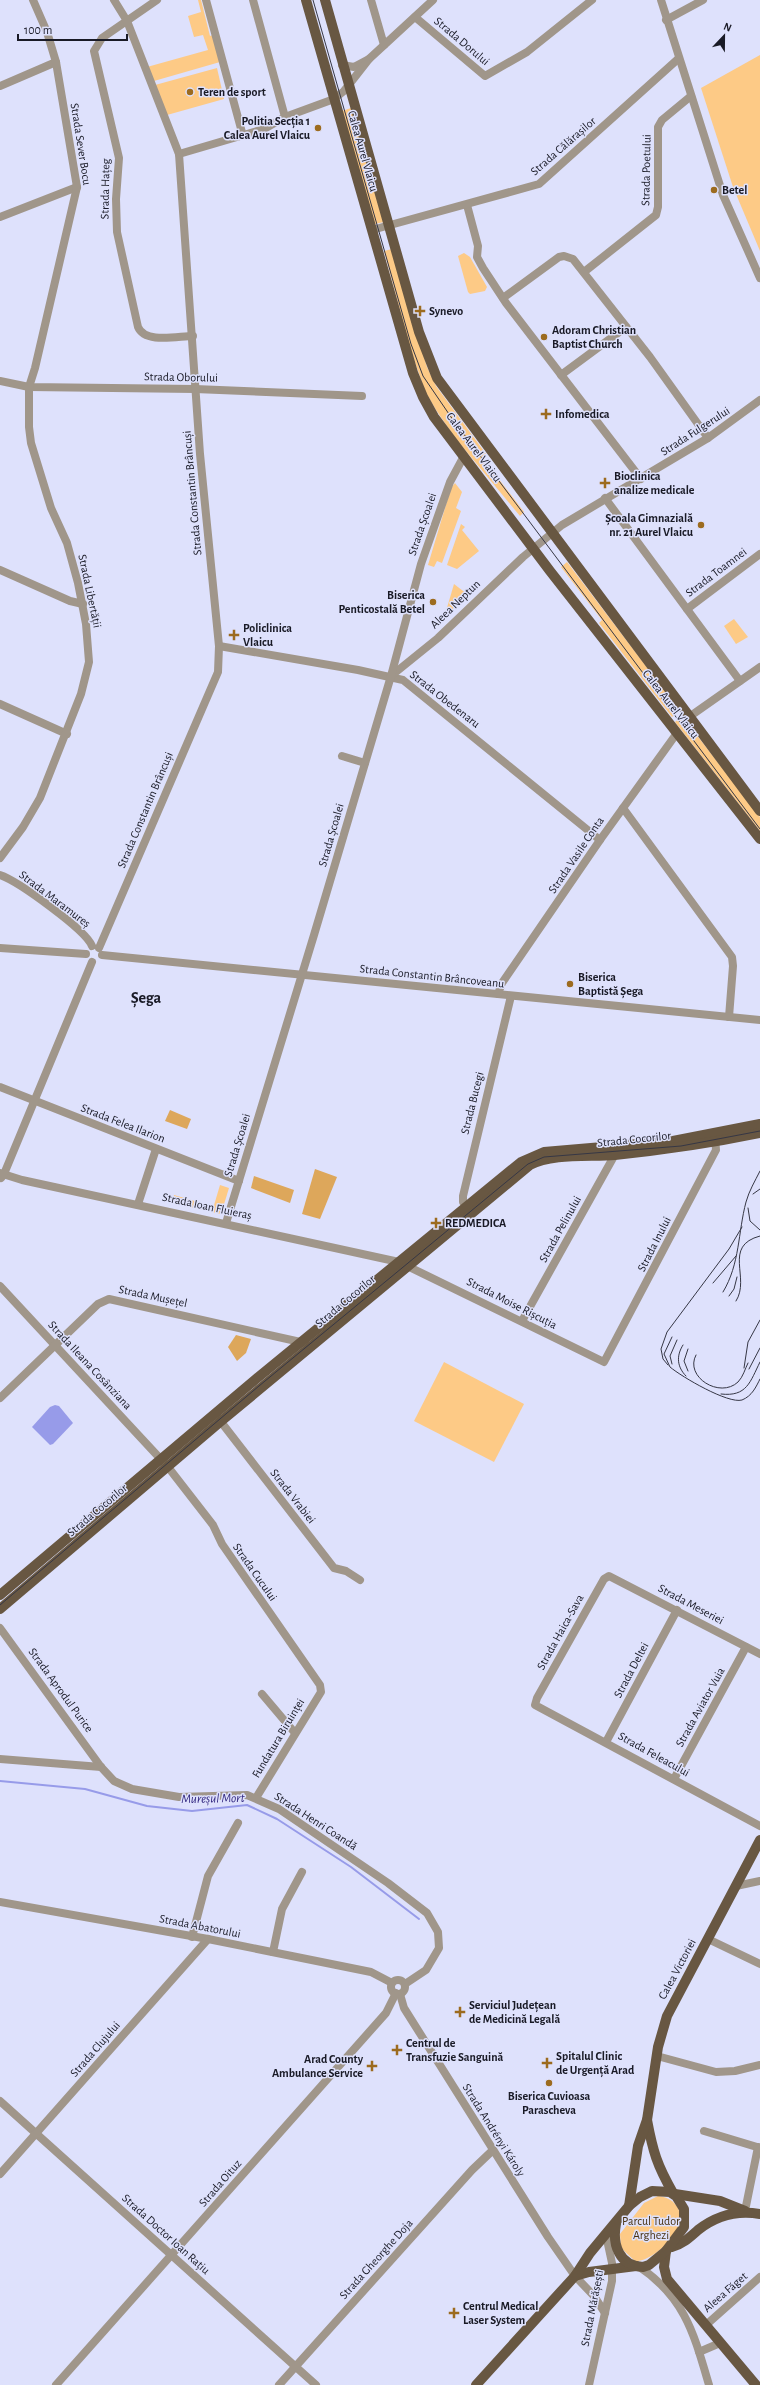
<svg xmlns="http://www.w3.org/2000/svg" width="760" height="2385" viewBox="0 0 760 2385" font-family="'Alegreya Sans',sans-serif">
<rect width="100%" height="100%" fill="#dee1fc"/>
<g fill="#fdca86">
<polygon points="198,0 201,0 210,36 213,35 220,62 154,81 147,67 208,50 203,35 194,37 188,16 201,12"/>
<polygon points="760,55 760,251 733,187 701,88"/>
<polygon points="217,68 224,99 167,115 155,85"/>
<polygon points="351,108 384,222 375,224 342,111"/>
<polygon points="392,249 427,367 436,386 486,454 482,457 524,512 520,516 456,439 436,410 425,391 411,351 384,251"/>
<polygon points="464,253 470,257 487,287 485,291 470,294 468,292 458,256"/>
<polygon points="455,483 462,492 456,508 461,511 442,563 437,561 434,567 428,565 451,488"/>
<polygon points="461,524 465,527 462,530 479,551 457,569 447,565"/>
<polygon points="567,562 680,711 672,717 599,623 602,620 561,567"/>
<polygon points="454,584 467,594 444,618"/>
<polygon points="734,619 748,637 736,644 724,626"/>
<polygon points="682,716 760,817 760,831 675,722"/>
<polygon points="220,1185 229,1188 221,1214 212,1212"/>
<polygon points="174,1195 205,1204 204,1210 173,1203"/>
<polygon points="444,1362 524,1404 494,1462 414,1421"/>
<path d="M658 2196C673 2197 683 2209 680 2224 678 2237 649 2263 635 2261L621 2248 620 2234 644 2203Z"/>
</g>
<g fill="#dda75b">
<polygon points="170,1110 191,1119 187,1129 165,1121"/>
<polygon points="315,1169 337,1177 320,1219 302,1214"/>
<polygon points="254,1176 294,1190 290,1203 251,1188"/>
<polygon points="236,1335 251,1339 246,1353 237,1361 228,1347"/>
</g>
<polygon fill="#979be9" points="55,1405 59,1406 73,1423 53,1444 50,1445 32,1427 50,1407"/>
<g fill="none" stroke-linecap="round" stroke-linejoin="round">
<polyline stroke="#979be9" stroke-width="2" points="0,1781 85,1789 147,1806 192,1811 247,1805 277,1819 351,1867 419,1919"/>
<g stroke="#a0968a" stroke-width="8">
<path d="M157 0 102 38 94 51 119 158 116 199 117 232 138 327C145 344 178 336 193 336"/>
<polyline points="206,0 243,136"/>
<polyline points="253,0 285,117"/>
<polyline points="371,0 384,45"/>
<polyline points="661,0 723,195 760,278"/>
<polyline points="415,17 485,76 527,52 592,0"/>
<polyline points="666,20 703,0"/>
<polyline points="342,65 354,67 369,59 433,0"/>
<polyline points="0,86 56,62"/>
<polyline points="179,154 264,129 285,117 334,99 344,91 369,59"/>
<polyline points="467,205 478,246 477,257 483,268 506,303 641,479"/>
<polyline points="0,217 77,187"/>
<polyline points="372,230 539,184 678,59"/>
<polyline points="584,272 656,215 658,207 658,127 662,120 691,96"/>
<polyline points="503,298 559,257 564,256 573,259 650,357 708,438"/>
<polyline points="561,375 626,327"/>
<polyline points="0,381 29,387 195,389 362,396"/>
<polyline points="605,498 740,681"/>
<polyline points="0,570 70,601 83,604"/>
<polyline points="687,609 760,554"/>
<polyline points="219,646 358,670 403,680 600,840"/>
<polyline points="391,676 438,638 523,557 562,525 708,438 760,400"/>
<polyline points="0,704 67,734"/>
<polyline points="689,717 760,667"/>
<polyline points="342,756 365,763"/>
<polyline points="623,808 732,957 733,966 729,1017"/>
<polyline points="0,858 23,827 40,798 81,694 89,662 86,624 78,583 67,543 51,508 31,443 29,427 29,387 35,368 77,187 56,62 47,32 33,0"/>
<path d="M0 875C18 881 86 930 92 946"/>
<polyline points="0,948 86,954"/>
<polyline points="99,948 218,672 219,646 200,454 179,154 127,21 114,0"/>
<polyline points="102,955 760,1020"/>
<polyline points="498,994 502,983 600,840 677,733"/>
<polyline points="0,1087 239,1181"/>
<polyline points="0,1173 22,1180 399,1262 604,1362 716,1150 715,1137"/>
<polyline points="1,1178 4,1174 92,962"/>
<polyline points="138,1204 156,1149"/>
<polyline points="471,1211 463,1202 463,1196 511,996"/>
<polyline points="226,1223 314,935 391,676 421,564 450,482 464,456"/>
<polyline points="0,1286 168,1467 213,1525 222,1544 320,1685 321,1692 256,1798"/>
<polyline points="522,1321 613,1158 613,1150"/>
<polyline points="0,1398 98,1304 109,1299 305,1343"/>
<polyline points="218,1418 334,1568 346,1571 360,1580"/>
<polyline points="0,1628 101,1767 114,1781 132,1789 179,1797 247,1795 279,1809 388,1883 427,1913 438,1932 439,1948 426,1970 405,1984"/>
<polyline points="760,1654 609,1576 604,1579 537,1698 535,1705 760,1826"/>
<polyline points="262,1694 295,1733"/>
<polyline points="606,1742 677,1610"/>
<polyline points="0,1759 101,1767"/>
<polyline points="674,1779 746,1647"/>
<polyline points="736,1886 760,1881"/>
<polyline points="0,1902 208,1939 371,1972 392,1983"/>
<polyline points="192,1937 208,1876 238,1823"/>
<polyline points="708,1939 760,1964"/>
<polyline points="273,1952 282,1909 302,1872"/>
<circle cx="398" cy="1987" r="7"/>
<polyline points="400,1994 404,2008 548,2237 575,2276 594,2296 605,2313"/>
<polyline points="657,2056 716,2072 735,2071 760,2065"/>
<polyline points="0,2101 316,2385"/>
<polyline points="704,2131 760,2148"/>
<polyline points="0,2174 208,1939"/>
<polyline points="745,2211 758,2147"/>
<path d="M638 2266C685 2297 694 2334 709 2385"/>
<polyline points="706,2325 760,2277"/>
<polyline points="699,2352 720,2343"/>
<polyline points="56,2385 386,2013 396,1993"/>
<polyline points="279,2385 472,2170 493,2150"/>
<polyline points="589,2385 612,2281 612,2263 606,2235"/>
</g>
<g stroke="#685742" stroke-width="10">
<polyline points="306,0 413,373 423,397 434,417 550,571 760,839"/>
<polyline points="325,0 419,332 437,378 760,811"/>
<polyline points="0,1595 256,1379 521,1162 544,1152 673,1141 760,1124"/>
<path d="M0 1609 220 1422 530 1165C551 1153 590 1157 615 1155 664 1150 712 1143 760 1133"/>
<path d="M647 2120C653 2152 657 2165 673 2193"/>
<polyline points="675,2194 720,2201 745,2211"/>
<polyline points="629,2206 638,2146 647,2120 658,2047 667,2016 760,1840"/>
<path d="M672 2247C683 2244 690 2237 698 2230 717 2215 737 2210 760 2214"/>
<polyline points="666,2251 664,2267 667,2279 756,2385"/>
<polyline points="575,2276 589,2272 636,2266"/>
<path d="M476 2385 575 2276 590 2253 629 2206 640 2197 652 2191 670 2192 676 2196 684 2209V2227L666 2251 649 2265 643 2267C619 2266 612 2244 616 2224"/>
</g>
<g stroke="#363745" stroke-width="1">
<polyline points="313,0 411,344 423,376 451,417 760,829"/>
<polyline points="753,1194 760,1189"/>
<polyline points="748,1208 750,1221 760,1230"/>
<polyline points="713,1283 736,1256"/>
<path d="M723 1292C740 1264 738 1232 746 1202 749 1191 755 1181 760 1171"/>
<polyline points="729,1296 734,1289 737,1277"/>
<path d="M736 1301C751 1278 722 1246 760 1236"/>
<path d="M672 1337 664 1354 670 1367C682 1377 728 1404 742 1400 752 1396 756 1387 760 1379"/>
<path d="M683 1345C676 1356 677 1367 686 1376"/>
<path d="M696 1355C684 1377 720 1399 738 1382 743 1377 745 1369 748 1363"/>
<polyline points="672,1364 670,1356 677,1340"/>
<polyline points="668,1365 663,1359 661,1349 667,1332 729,1249 742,1227"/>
<polyline points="744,1368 748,1342 760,1320"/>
<polyline points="749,1369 760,1348"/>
<polyline points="688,1371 684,1361 688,1349"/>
<path d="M721 1394C747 1397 750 1382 760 1362"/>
<polyline points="0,1605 259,1386 528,1164 544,1157 681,1146 760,1131"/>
</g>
</g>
<g fill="#9c6b1f" stroke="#dee1fc" stroke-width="1.5">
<circle cx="190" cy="92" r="4"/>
<circle cx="318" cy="128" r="4"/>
<circle cx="714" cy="190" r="4"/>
<path d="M418 305h4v4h4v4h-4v4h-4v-4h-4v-4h4z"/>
<circle cx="544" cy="337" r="4"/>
<path d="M544 408h4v4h4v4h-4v4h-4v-4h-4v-4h4z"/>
<path d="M603 477h4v4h4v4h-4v4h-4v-4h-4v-4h4z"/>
<circle cx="701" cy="525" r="4"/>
<circle cx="433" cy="602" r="4"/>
<path d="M232 629h4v4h4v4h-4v4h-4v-4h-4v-4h4z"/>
<circle cx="570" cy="984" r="4"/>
<path d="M434 1217h4v4h4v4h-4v4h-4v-4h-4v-4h4z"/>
<path d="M458 2006h4v4h4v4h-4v4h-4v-4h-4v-4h4z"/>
<path d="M395 2044h4v4h4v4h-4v4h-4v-4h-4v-4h4z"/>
<path d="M545 2057h4v4h4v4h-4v4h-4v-4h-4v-4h4z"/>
<path d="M370 2060h4v4h4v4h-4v4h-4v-4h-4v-4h4z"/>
<circle cx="549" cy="2083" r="4"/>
<path d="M452 2307h4v4h4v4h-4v4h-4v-4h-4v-4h4z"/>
</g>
<g text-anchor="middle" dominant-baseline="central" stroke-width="3" stroke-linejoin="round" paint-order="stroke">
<g font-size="12" fill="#191a26" stroke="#dee1fc">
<text transform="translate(462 41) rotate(40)">Strada Dorului</text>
<text transform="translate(81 144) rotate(81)">Strada Sever Bocu</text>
<text transform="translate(563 146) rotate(-41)">Strada Călărașilor</text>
<text transform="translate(363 151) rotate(74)">Calea Aurel Vlaicu</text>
<text transform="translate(646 170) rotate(-89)">Strada Poetului</text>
<text transform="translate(105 189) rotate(-89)">Strada Hațeg</text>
<text transform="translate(181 377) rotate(1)">Strada Oborului</text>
<text transform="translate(695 431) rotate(-33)">Strada Fulgerului</text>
<text transform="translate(474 447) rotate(53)">Calea Aurel Vlaicu</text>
<text transform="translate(192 493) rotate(-95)">Strada Constantin Brâncuși</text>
<text transform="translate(422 524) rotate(-71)">Strada Școalei</text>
<text transform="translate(716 572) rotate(-37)">Strada Toamnei</text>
<text transform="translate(90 591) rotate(78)">Strada Libertății</text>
<text transform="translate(455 604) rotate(-44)">Aleea Neptun</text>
<text transform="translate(445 699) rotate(38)">Strada Obedenaru</text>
<text transform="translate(671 704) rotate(52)">Calea Aurel Vlaicu</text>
<text transform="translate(145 810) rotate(-67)">Strada Constantin Brâncuși</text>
<text transform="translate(331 835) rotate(-74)">Strada Școalei</text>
<text transform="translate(576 855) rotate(-56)">Strada Vasile Conta</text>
<text transform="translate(55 899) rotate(37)">Strada Maramureș</text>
<text transform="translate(432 976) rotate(6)">Strada Constantin Brâncoveanu</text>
<text transform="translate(472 1103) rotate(-76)">Strada Bucegi</text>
<text transform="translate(123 1123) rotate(21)">Strada Felea Ilarion</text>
<text transform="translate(634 1139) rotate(-6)">Strada Cocorilor</text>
<text transform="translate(237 1145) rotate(-73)">Strada Școalei</text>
<text transform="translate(207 1206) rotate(12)">Strada Ioan Fluieraș</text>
<text transform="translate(560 1229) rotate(-61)">Strada Pelinului</text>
<text transform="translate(654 1244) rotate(-63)">Strada Inului</text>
<text transform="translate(153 1296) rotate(12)">Strada Mușețel</text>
<text transform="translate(345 1301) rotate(-40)">Strada Cocorilor</text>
<text transform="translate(512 1303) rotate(27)">Strada Moise Rișcuția</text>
<text transform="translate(90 1365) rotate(47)">Strada Ileana Cosânziana</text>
<text transform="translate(293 1496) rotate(52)">Strada Vrabiei</text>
<text transform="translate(97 1510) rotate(-40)">Strada Cocorilor</text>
<text transform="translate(255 1572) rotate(55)">Strada Cucului</text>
<text transform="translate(691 1604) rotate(28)">Strada Meseriei</text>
<text transform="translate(560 1632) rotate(-61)">Strada Haica-Sava</text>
<text transform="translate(631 1670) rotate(-62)">Strada Deltei</text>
<text transform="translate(61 1690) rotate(54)">Strada Aprodul Purice</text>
<text transform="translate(700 1707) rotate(-61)">Strada Aviator Vuia</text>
<text transform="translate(278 1738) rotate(-59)">Fundatura Biruinței</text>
<text transform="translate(654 1754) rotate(29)">Strada Feleacului</text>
<text transform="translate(316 1821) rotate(33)">Strada Henri Coandă</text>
<text transform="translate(200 1926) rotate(11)">Strada Abatorului</text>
<text transform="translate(677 1969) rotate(-62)">Calea Victoriei</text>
<text transform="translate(95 2049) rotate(-49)">Strada Clujului</text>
<text transform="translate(494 2130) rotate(58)">Strada Andrényi Károly</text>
<text transform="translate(220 2183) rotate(-49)">Strada Oituz</text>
<text transform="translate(166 2234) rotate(42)">Strada Doctor Ioan Rațiu</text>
<text transform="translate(376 2259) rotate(-48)">Strada Gheorghe Doja</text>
<text transform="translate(725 2292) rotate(-41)">Aleea Făget</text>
<text transform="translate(592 2308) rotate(-79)">Strada Mărășești</text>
</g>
<g font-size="12" font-weight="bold" fill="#191a26" stroke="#dee1fc" text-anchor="start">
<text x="198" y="92">Teren de sport</text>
<text x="310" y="121" text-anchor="end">Politia Secția 1<tspan x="310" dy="14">Calea Aurel Vlaicu</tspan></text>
<text x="722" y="190">Betel</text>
<text x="429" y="311">Synevo</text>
<text x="552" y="330">Adoram Christian<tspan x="552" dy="14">Baptist Church</tspan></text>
<text x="555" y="414">Infomedica</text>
<text x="614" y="476">Bioclinica<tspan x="614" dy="14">analize medicale</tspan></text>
<text x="693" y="518" text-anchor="end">Școala Gimnazială<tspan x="693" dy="14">nr. 21 Aurel Vlaicu</tspan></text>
<text x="425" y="595" text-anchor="end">Biserica<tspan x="425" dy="14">Penticostală Betel</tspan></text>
<text x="243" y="628">Policlinica<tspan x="243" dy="14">Vlaicu</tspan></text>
<text x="578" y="977">Biserica<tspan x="578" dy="14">Baptistă Șega</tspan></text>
<text x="445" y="1223">REDMEDICA</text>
<text x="469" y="2005">Serviciul Județean<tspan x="469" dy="14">de Medicină Legală</tspan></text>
<text x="406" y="2043">Centrul de<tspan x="406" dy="14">Transfuzie Sanguină</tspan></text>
<text x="556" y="2056">Spitalul Clinic<tspan x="556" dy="14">de Urgență Arad</tspan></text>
<text x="363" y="2059" text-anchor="end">Arad County<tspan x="363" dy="14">Ambulance Service</tspan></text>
<text x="549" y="2096" text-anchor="middle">Biserica Cuvioasa<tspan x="549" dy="14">Parascheva</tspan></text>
<text x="463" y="2306">Centrul Medical<tspan x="463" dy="14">Laser System</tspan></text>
</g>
<g font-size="12" fill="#483211" stroke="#dee1fc">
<text x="651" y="2221">Parcul Tudor<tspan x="651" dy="14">Arghezi</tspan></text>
</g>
<g font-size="13" font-style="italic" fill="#30257e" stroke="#dee1fc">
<text transform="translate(213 1799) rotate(-1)">Mureșul Mort</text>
</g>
<g font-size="16" font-weight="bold" fill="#191a26" stroke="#dee1fc">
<text x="146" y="998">Șega</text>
</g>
</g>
<g transform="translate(724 36) rotate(22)" stroke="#dee1fc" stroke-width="3" paint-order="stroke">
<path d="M0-3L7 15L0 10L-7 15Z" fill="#191a26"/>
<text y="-6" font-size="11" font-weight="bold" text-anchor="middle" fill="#191a26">N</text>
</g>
<path d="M18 34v6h109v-6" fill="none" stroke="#191a26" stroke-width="2"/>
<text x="24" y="34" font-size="12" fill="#191a26" stroke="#dee1fc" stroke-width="3" paint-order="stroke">100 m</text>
</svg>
